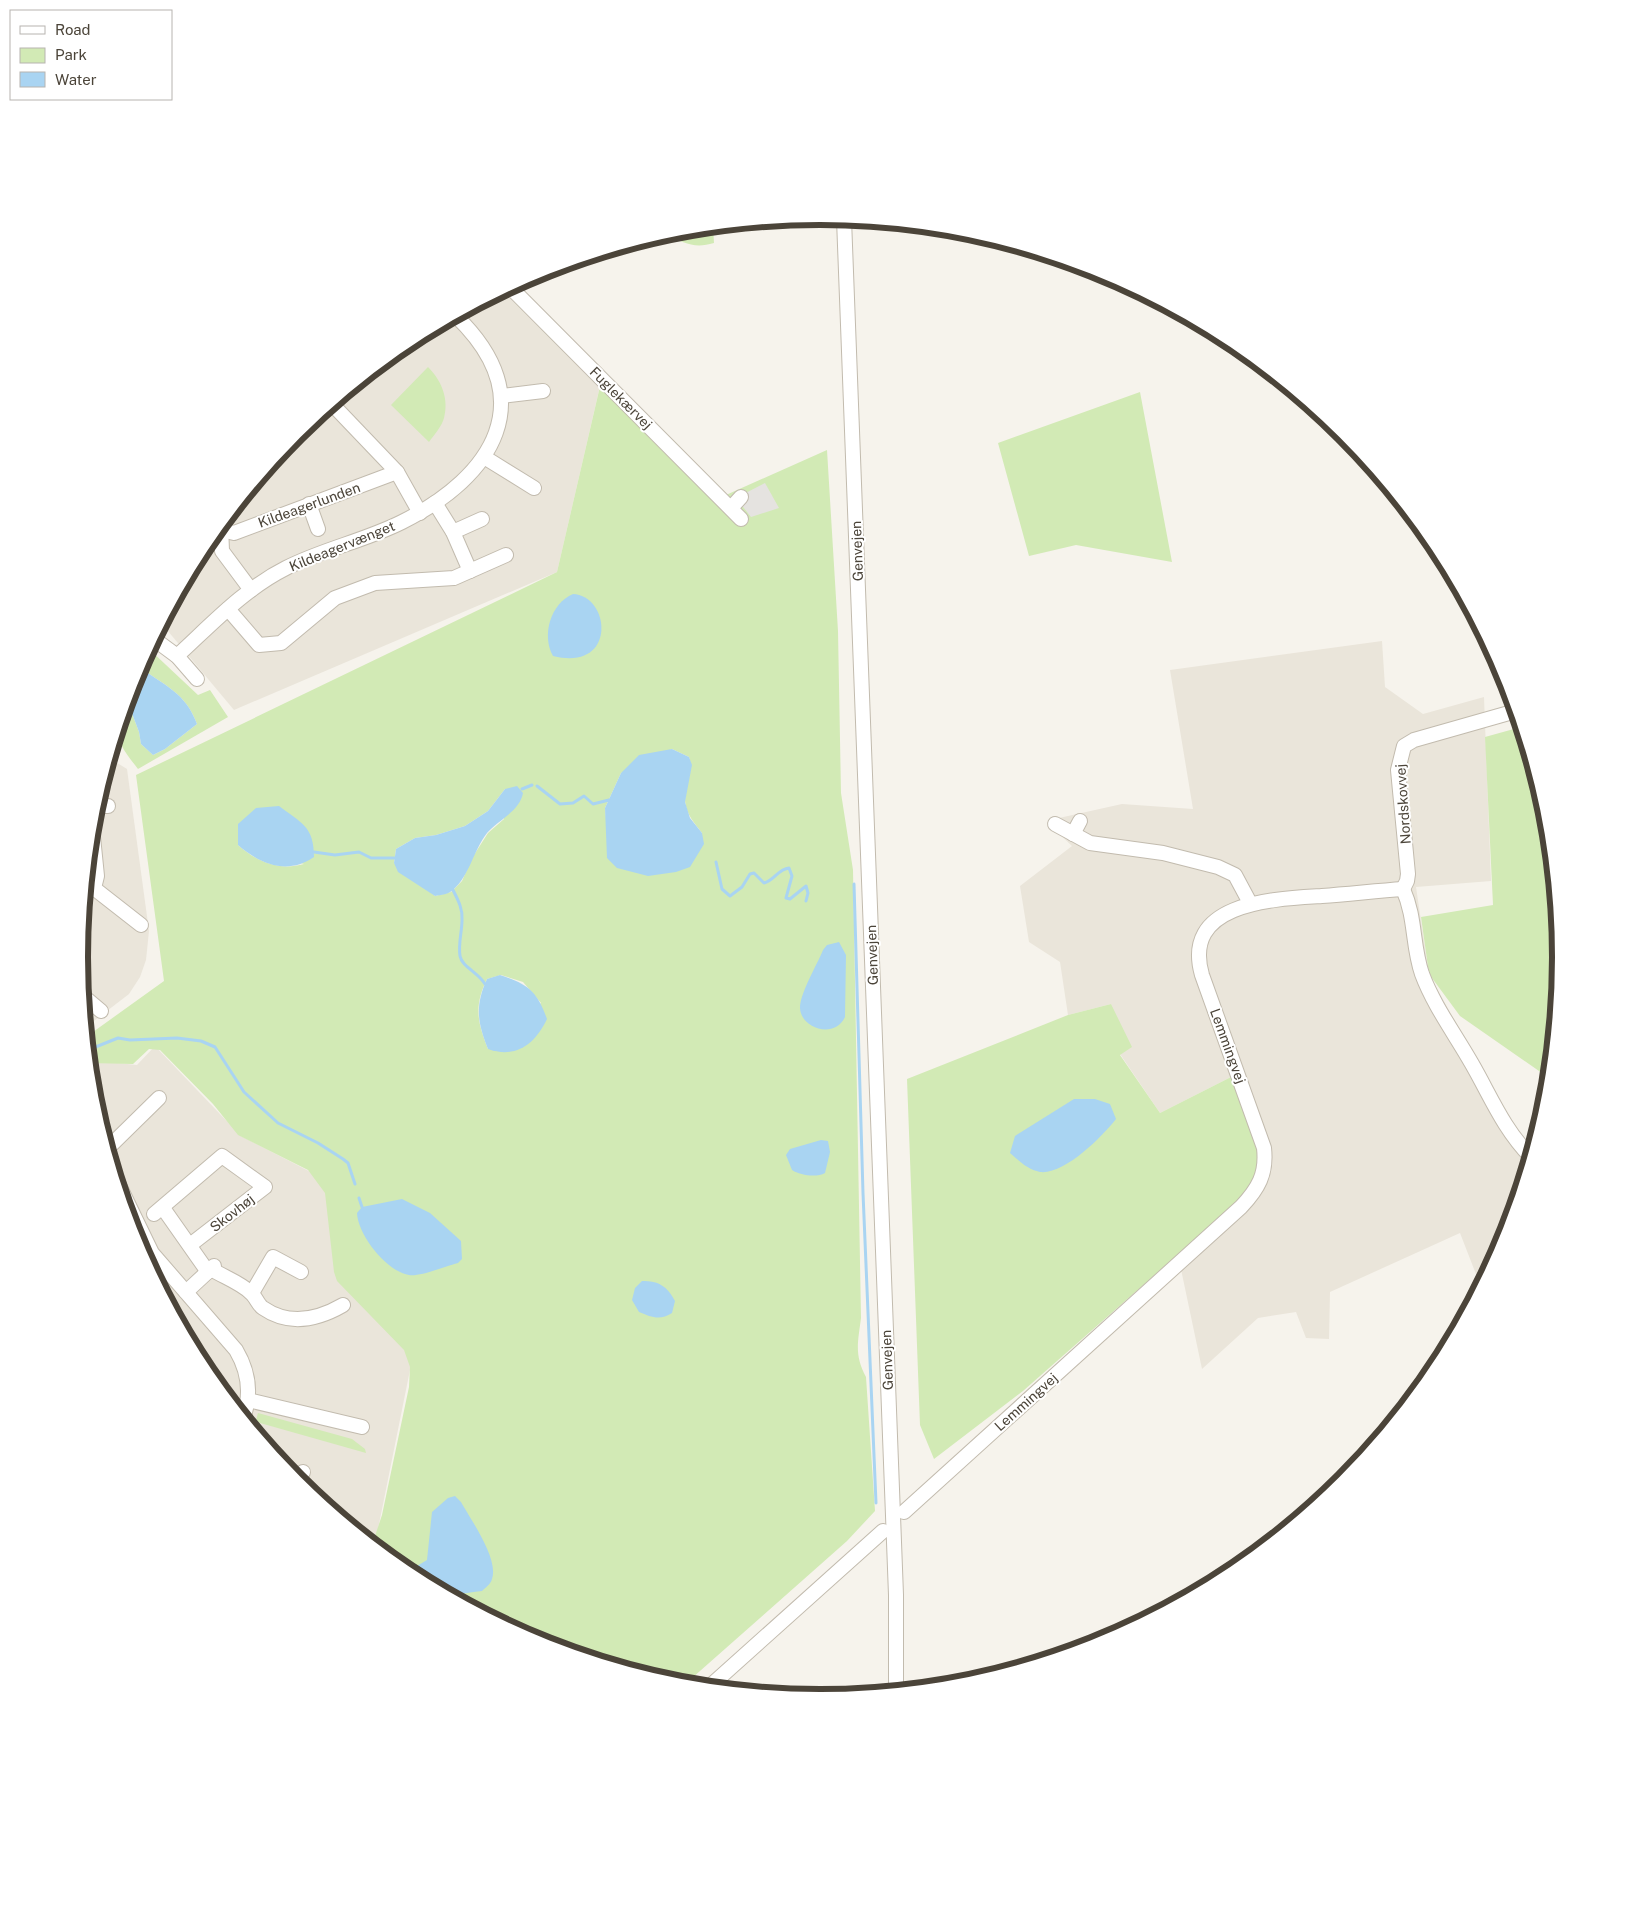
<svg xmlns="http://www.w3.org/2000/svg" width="1640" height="1916" viewBox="0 0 1640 1916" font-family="'Public Sans',sans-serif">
<rect width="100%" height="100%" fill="#f6f3ec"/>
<g fill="#eae5da">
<polygon points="514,285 603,373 557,572 234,710 162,624 204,546 296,434 408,342"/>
<polygon points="1382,641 1385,687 1423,714 1484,697 1491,881 1416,887 1429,974 1514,1129 1533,1148 1505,1242 1481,1287 1460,1233 1330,1292 1329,1339 1306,1338 1296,1312 1258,1318 1202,1369 1178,1255 1233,1076 1160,1113 1120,1054 1111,1004 1068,1015 1060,962 1029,942 1020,886 1072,846 1052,827 1059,818 1122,804 1193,809 1170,670"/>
<polygon points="109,761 114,761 127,769 149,931 146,960 140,977 129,994 86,1027 79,958 93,813"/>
<polygon points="155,1046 241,1136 332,1183 413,1355 375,1544 373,1545 296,1482 204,1370 135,1241 93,1102 89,1060 137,1065"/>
</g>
<g fill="#d2eab5" fill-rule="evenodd">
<path d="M713 227 714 243C694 249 684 243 667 234Z"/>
<path d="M428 367C442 381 449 399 444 418 442 426 434 435 429 442L391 405Z"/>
<path d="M601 382 717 499 827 450 838 631 841 793 853 870 861 1318C858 1342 854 1355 866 1377L875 1511 847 1541 683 1686 536 1643 408 1574 372 1545 382 1515 409 1387 410 1367 404 1350 337 1281 334 1272 325 1193 308 1170 238 1135 213 1104 160 1050 149 1049 133 1064 89 1063 86 1037 164 981 136 775 557 572ZM672 749 689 757C694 772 685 785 685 801 686 814 695 824 702 833L607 828 605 808 621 773ZM505 789 504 819 488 833 472 858 462 881 451 892 435 896 394 863 396 849 415 838 436 835 465 826 488 811ZM238 845 304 864C279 871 257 862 238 845ZM501 975 523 982 541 1003 488 1049C477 1021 474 1006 487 979Z"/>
<polygon points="1140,392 1172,562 1076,545 1029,556 998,443"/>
<path d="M149 649 198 695 210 690 228 717 138 769C113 737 116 738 127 700L139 732 141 744 153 755 165 749 197 724C186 693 164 685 139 667Z"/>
<polygon points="1521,727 1547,814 1561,958 1549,1078 1460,1016 1429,974 1421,917 1493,905 1485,737"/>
<polygon points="1111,1004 1132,1047 1120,1055 1160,1113 1233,1076 1261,1156 1250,1191 1023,1391 934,1459 920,1425 907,1079 1068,1015"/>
<polygon points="258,1413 352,1439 365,1449 366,1453 260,1423 256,1420"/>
</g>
<polygon fill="#e5e3e0" points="765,483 779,508 751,517 736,498"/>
<g fill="#a9d4f2">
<path d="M573 594C611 596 617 672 553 656 541 635 551 603 573 594Z"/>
<path d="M139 667C164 685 186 693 197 724L165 749 153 755 141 744 139 732 127 700Z"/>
<polygon points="672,749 689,757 692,765 685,802 690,818 702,833 704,844 690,867 676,872 648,876 617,868 607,858 605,808 621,773 639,755"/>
<path d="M517 786 523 793C520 811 498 820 487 833 473 851 470 875 453 890 449 894 441 895 435 896L398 872 394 863 396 849 415 838 436 835 465 826 488 811 505 789Z"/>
<path d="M279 806C301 823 314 826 314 857 288 875 261 865 238 845V824L256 808Z"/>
<path d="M839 942 846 955 845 1017C835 1039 801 1029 800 1008 800 993 817 965 823 950L827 945Z"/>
<path d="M500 975C528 984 537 991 547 1019 535 1044 516 1059 488 1049 477 1022 475 1005 487 979Z"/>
<path d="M1074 1099H1095L1110 1104 1116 1119C1102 1137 1064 1175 1040 1172 1028 1170 1019 1161 1010 1153L1015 1136Z"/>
<path d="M821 1140 828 1141 830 1152 825 1173C816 1178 800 1175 792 1170L786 1155 790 1149Z"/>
<path d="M402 1199 430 1213 461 1241 462 1259 458 1263C446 1266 420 1277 409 1275 386 1271 358 1235 357 1213L362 1207Z"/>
<path d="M642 1281C659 1281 667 1286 675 1301L672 1313C660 1321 651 1317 639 1312L632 1300 635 1288Z"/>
<path d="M455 1496 461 1502C471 1520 499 1559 492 1579 491 1584 485 1588 482 1591 446 1596 447 1595 415 1578L417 1566 427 1560 432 1512 448 1498Z"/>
</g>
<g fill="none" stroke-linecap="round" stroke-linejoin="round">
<g stroke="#a9d4f2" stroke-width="3">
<polyline points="537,786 560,804 573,803 584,796 593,804 609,800"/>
<polyline points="522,789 532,785"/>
<polyline points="314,852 335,855 359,852 371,858 395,858"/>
<path d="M716 862 722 889 730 896 742 887 750 874 754 873 764 883C774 881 778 869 789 868L792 876 786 898 790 899 806 886 808 893 806 901"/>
<polyline points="854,884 863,1193 876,1503"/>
<path d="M453 890C458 900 463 909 462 920 462 932 458 944 460 956 462 967 478 972 485 984"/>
<polyline points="88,1050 118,1038 130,1040 177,1038 201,1041 215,1047 244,1092 278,1123 318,1143 343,1159 348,1163 355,1184"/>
<polyline points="359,1198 362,1207"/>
</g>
<g stroke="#c2bbae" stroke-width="16">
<g id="minor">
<polyline points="844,219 896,1595 896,1692"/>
<polyline points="510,287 741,519"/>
<polyline points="502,396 543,391"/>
<polyline points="332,404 397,472 420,513"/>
<polyline points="484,457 534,488"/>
<polyline points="435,503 453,532 470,571"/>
<polyline points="309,504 318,529"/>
<polyline points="731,508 741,497"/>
<polyline points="221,525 222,551 251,590"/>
<polyline points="221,530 234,533 397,472"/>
<polyline points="453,532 482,519"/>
<polyline points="228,609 259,645 281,643 335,598 375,583 454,578 506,555"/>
<polyline points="154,639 177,656 197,679"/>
<path d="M177 656C211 625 244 589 286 568 323 549 364 541 402 522 494 476 542 399 456 316"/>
<polyline points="95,806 108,806"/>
<polyline points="1055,824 1090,843 1163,853 1218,867 1235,875 1250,903"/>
<polyline points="92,827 97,876 94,888"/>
<polyline points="1073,834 1080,821"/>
<polyline points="86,882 141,925"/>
<path d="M1403 889C1416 918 1412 945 1422 974 1434 1006 1455 1034 1472 1064 1491 1097 1503 1128 1531 1157"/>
<polyline points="1403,889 1407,881 1408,874 1398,770 1404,746 1414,740 1516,711"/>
<polyline points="82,995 101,1011"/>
<polyline points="107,1149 159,1098"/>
<path d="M117 1181 152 1253 236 1350C249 1372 252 1394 243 1418"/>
<polyline points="163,1208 208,1272"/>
<polyline points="154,1214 222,1156 265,1187 190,1245"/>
<path d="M211 1269C224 1277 241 1283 251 1293 256 1297 258 1305 263 1308 289 1326 317 1320 343 1305"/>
<polyline points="186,1292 214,1266"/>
<polyline points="252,1293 273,1257 301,1272"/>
<polyline points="248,1400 362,1427"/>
<polyline points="294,1480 303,1472"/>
<path d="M904 1512 1241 1207C1258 1189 1267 1174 1264 1148L1202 975C1181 902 1274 899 1322 896 1349 894 1376 891 1403 889"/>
<polyline points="708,1688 883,1531"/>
</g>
</g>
<use href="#minor" stroke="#fff" stroke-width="14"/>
</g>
<g text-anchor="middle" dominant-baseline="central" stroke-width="4" stroke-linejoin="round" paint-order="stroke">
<g font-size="14" fill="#4b4439" stroke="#fff">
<text transform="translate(621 398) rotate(45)">Fuglekærvej</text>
<text transform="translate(309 505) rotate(-20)">Kildeagerlunden</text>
<text transform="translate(342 546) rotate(-22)">Kildeagervænget</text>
<text transform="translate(857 551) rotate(-92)">Genvejen</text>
<text transform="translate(1403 804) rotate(-94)">Nordskovvej</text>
<text transform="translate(872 955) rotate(-92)">Genvejen</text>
<text transform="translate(1228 1046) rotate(70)">Lemmingvej</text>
<text transform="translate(232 1213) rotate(-38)">Skovhøj</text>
<text transform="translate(887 1360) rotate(-92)">Genvejen</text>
<text transform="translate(1026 1402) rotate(-42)">Lemmingvej</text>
</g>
</g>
<path d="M0 0H1640V1916H0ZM88 957a732 732 0 1 1 1464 0a732 732 0 1 1-1464 0Z" fill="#fff" fill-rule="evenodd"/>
<path fill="none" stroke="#4b4439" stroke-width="6" d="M88 957a732 732 0 1 1 1464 0a732 732 0 1 1-1464 0Z"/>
<rect x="10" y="10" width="162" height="90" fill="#ffffff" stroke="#b7b4b0"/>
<rect x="20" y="26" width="25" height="8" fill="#ffffff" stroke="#b7b4b0"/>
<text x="55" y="35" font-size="15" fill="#4b4439">Road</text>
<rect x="20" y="48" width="25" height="15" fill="#d2eab5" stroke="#b7b4b0"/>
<text x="55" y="60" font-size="15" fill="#4b4439">Park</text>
<rect x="20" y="72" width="25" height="15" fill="#a9d4f2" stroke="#b7b4b0"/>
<text x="55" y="85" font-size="15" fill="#4b4439">Water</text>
</svg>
